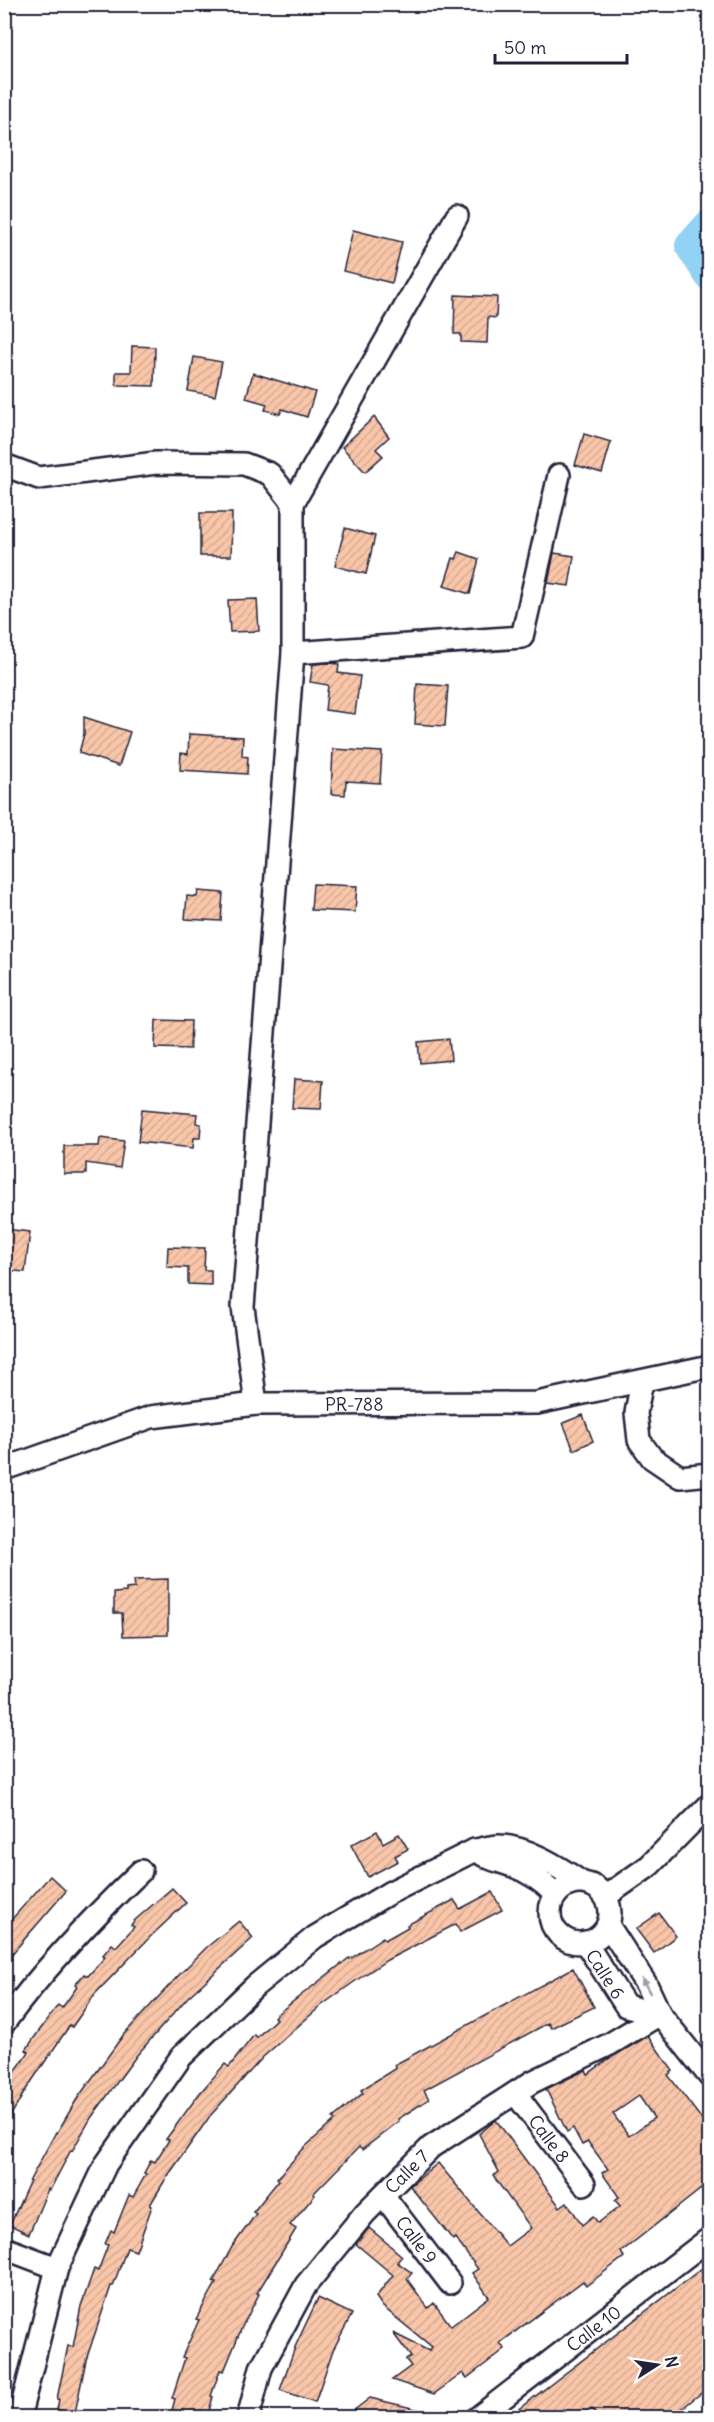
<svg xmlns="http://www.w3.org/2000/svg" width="714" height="2422" viewBox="0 0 714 2422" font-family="Delius,sans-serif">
<defs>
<pattern id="building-hatch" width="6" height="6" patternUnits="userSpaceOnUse" patternTransform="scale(1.5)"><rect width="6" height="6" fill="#f9c6a9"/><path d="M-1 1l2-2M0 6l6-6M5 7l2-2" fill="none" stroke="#d5aa92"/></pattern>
</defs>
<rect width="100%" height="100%" fill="#fff"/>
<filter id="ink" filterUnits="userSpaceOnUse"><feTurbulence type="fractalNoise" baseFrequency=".0167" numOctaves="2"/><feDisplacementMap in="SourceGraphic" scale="12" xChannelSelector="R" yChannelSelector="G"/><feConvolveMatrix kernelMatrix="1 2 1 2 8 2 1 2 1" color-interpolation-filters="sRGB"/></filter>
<g filter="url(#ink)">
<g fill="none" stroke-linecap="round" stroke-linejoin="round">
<polyline stroke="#92d2f4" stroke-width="32" points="710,225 691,246 710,275"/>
</g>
<g fill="url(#building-hatch)" stroke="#22223b" stroke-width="1.5" fill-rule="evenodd">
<polygon points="353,230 402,242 392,283 343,271"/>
<polygon points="455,295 497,297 496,318 488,317 487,343 461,342 461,334 454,334"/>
<polygon points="132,346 155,347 154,386 116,385 116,372 131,372"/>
<polygon points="194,357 222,362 215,396 188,391"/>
<polygon points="253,373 315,392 307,417 282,409 280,414 265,410 267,404 246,398"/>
<polygon points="374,417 389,437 376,449 383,456 365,472 342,447"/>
<polygon points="584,434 611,442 602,473 575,465"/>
<polygon points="200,513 232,513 231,556 200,556"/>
<polygon points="345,528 375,536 366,574 335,566"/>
<polygon points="459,552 479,559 470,594 444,586 453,558 456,559"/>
<polygon points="554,553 574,556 569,586 548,583"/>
<polygon points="257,599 259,631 230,632 228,600"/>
<polygon points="329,663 339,664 338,673 360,676 355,714 325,710 328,685 310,682 313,664"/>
<polygon points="417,684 448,686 445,726 415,724"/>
<polygon points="84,717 130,732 119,766 79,753 84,734"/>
<polygon points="189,734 243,737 242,756 248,757 247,774 180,770 181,753 188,754"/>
<polygon points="333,749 382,752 380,783 346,781 345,795 331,794"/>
<polygon points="313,884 357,886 355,912 311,910"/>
<polygon points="198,891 223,893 221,921 185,919 187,896 197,897"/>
<polygon points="156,1020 191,1021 190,1049 155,1048"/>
<polygon points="449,1039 451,1060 420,1063 418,1042"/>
<polygon points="294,1079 323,1081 321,1109 292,1108"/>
<polygon points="142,1109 197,1114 196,1123 201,1124 200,1138 194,1138 193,1148 138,1142"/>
<polygon points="100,1138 124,1141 120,1168 86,1163 86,1174 64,1174 64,1146 99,1146"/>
<polygon points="4,1229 30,1232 25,1272 4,1270"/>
<polygon points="168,1247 205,1248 204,1270 211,1270 211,1285 188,1284 188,1268 167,1267"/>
<polygon points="583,1415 593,1441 574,1450 563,1423"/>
<polygon points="168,1579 168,1635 123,1636 122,1613 114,1613 114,1593 126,1592 126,1589 135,1588 134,1580"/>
<polygon points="377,1831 383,1843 399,1834 408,1849 395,1856 398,1861 368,1877 351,1845"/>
<polygon points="50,1876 66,1891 4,1963 4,1928"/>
<polygon points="172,1888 186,1903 150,1937 95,1994 72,2027 70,2025 25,2091 4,2127 4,2068 14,2073 29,2052 26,2050 34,2038 58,2005 62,2008 77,1987 75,1985 84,1974 88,1976 105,1957 103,1955 112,1944 116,1947 134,1927 131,1925 134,1921"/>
<polygon points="492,1892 502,1910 460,1932 456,1924 387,1960 354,1982 322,2005 263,2057 210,2116 165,2180 150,2205 152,2206 136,2251 127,2248 113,2286 111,2286 86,2360 75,2413 57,2410 59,2399 57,2399 68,2346 73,2347 81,2306 94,2269 98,2271 108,2245 105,2244 111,2230 114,2232 129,2195 133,2197 146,2174 144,2173 151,2160 155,2162 169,2140 166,2139 199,2094 225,2064 229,2067 254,2035 257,2037 276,2019 274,2017 277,2014 349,1958 350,1959 383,1937 385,1940 408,1927 407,1925 454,1900 460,1909"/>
<polygon points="659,1913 676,1936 654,1953 636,1929"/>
<polygon points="239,1921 253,1938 188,1997 137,2055 91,2118 72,2151 71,2150 50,2190 48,2189 29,2234 10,2225 31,2178 56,2132 57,2133 77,2099 124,2034 179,1975 207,1947"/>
<polygon points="573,1968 594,2007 551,2028 548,2023 424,2090 429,2099 398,2119 399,2121 362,2150 359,2147 313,2194 315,2195 290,2225 296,2229 257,2293 259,2294 242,2327 224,2371 220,2370 211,2396 213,2397 207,2418 170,2418 175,2399 172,2398 185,2358 182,2357 199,2320 196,2319 216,2283 213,2282 232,2247 256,2214 253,2212 279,2180 277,2178 305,2147 335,2120 333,2118 363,2093 361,2090 396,2068 394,2065"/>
<path d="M648 2036 673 2071 668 2075 710 2130V2199L701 2189 621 2252 624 2257 586 2286 583 2281 500 2343 505 2349 467 2378 463 2373 434 2394 392 2380 411 2366 406 2360 411 2357 393 2333 429 2351 432 2347 383 2307 376 2297 393 2275 356 2244 369 2228 387 2243 402 2256 397 2262 412 2273 407 2279 428 2308 434 2303 451 2326 489 2297 472 2273 478 2269 455 2238 453 2240 410 2186 438 2163 507 2246 531 2228 493 2176 499 2172 479 2134 496 2120 560 2207 567 2202 582 2225 593 2216 598 2223 620 2206 615 2200 619 2197 602 2173 608 2169 588 2142 582 2145 573 2128 567 2132 546 2089 586 2070 588 2074 610 2058ZM639 2096 654 2118 629 2136 613 2114Z"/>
<polygon points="710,2262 710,2386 670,2418 598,2418 592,2409 580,2418 507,2418"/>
<polygon points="318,2298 352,2314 333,2350 315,2402 280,2390 295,2347"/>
<polygon points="370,2398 429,2412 428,2418 344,2418"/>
</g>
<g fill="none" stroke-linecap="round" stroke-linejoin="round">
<g stroke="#22223b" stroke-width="26">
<g id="minor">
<polyline points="4,465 39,478 156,463 244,464 270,474 293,503 293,653 243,1307 256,1404"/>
<polyline points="293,503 457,216"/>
<polyline points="293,653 522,637 559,475"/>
<polyline points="642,1381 636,1413 639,1440 652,1458 680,1477 710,1474"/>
<path id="s1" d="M4 1469 151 1417 256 1404 537 1403 710 1366"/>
<circle cx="580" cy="1913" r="30"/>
<path d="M556 1895C544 1883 530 1872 513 1866 496 1860 492 1861 475 1850 482 1849 491 1846 499 1846 526 1846 559 1867 581 1882"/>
<polyline points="606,1896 649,1866 710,1804"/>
<path id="s2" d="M585 1942 626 2006 660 2014 646 1984 608 1925"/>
<path d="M4 2023C45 1967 91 1919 141 1871"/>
<path id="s3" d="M515 2093 584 2184"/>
<path id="s4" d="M383 2195 450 2283"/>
<polyline points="4,2248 57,2268"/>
<polyline points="19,2418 57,2268 106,2164 181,2057 255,1986 315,1937 389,1893 475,1850"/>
<path id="s5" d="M248 2418 261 2368 306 2285 365 2213 431 2147 532 2082 610 2044 660 2014 710 2077"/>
<path id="s6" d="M477 2418 710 2238"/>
</g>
</g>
<use href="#minor" stroke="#fff" stroke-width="21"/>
</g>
<defs><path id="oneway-solid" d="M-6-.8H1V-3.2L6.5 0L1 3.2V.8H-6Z" transform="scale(1.5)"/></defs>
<use fill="#9c9ca7" href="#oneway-solid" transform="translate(646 1986) rotate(-119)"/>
</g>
<g text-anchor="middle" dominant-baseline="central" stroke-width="4.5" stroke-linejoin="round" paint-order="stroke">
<g font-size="18" fill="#22223b" stroke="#fff">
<text stroke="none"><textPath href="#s1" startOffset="360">PR-788</textPath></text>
<text stroke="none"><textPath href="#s2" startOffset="38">Calle 6</textPath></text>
<text stroke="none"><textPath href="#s3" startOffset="57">Calle 8</textPath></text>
<text stroke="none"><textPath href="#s5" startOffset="298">Calle 7</textPath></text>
<text stroke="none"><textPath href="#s4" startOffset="56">Calle 9</textPath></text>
<text stroke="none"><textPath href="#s6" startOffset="147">Calle 10</textPath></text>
</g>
</g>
<rect width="714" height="2422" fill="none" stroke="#fff" stroke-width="24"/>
<rect x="12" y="12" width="690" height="2398" fill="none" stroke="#22223b" stroke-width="2" filter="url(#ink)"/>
<g transform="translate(657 2365) rotate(78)" stroke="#ffffff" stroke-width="4.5" paint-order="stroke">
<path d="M0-4.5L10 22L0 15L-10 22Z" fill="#22223b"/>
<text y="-9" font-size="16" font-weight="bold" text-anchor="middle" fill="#22223b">N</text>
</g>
<path d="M495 54v9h132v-9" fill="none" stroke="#22223b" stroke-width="3"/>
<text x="504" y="54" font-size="18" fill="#22223b" stroke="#ffffff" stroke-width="4.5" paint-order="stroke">50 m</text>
</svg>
